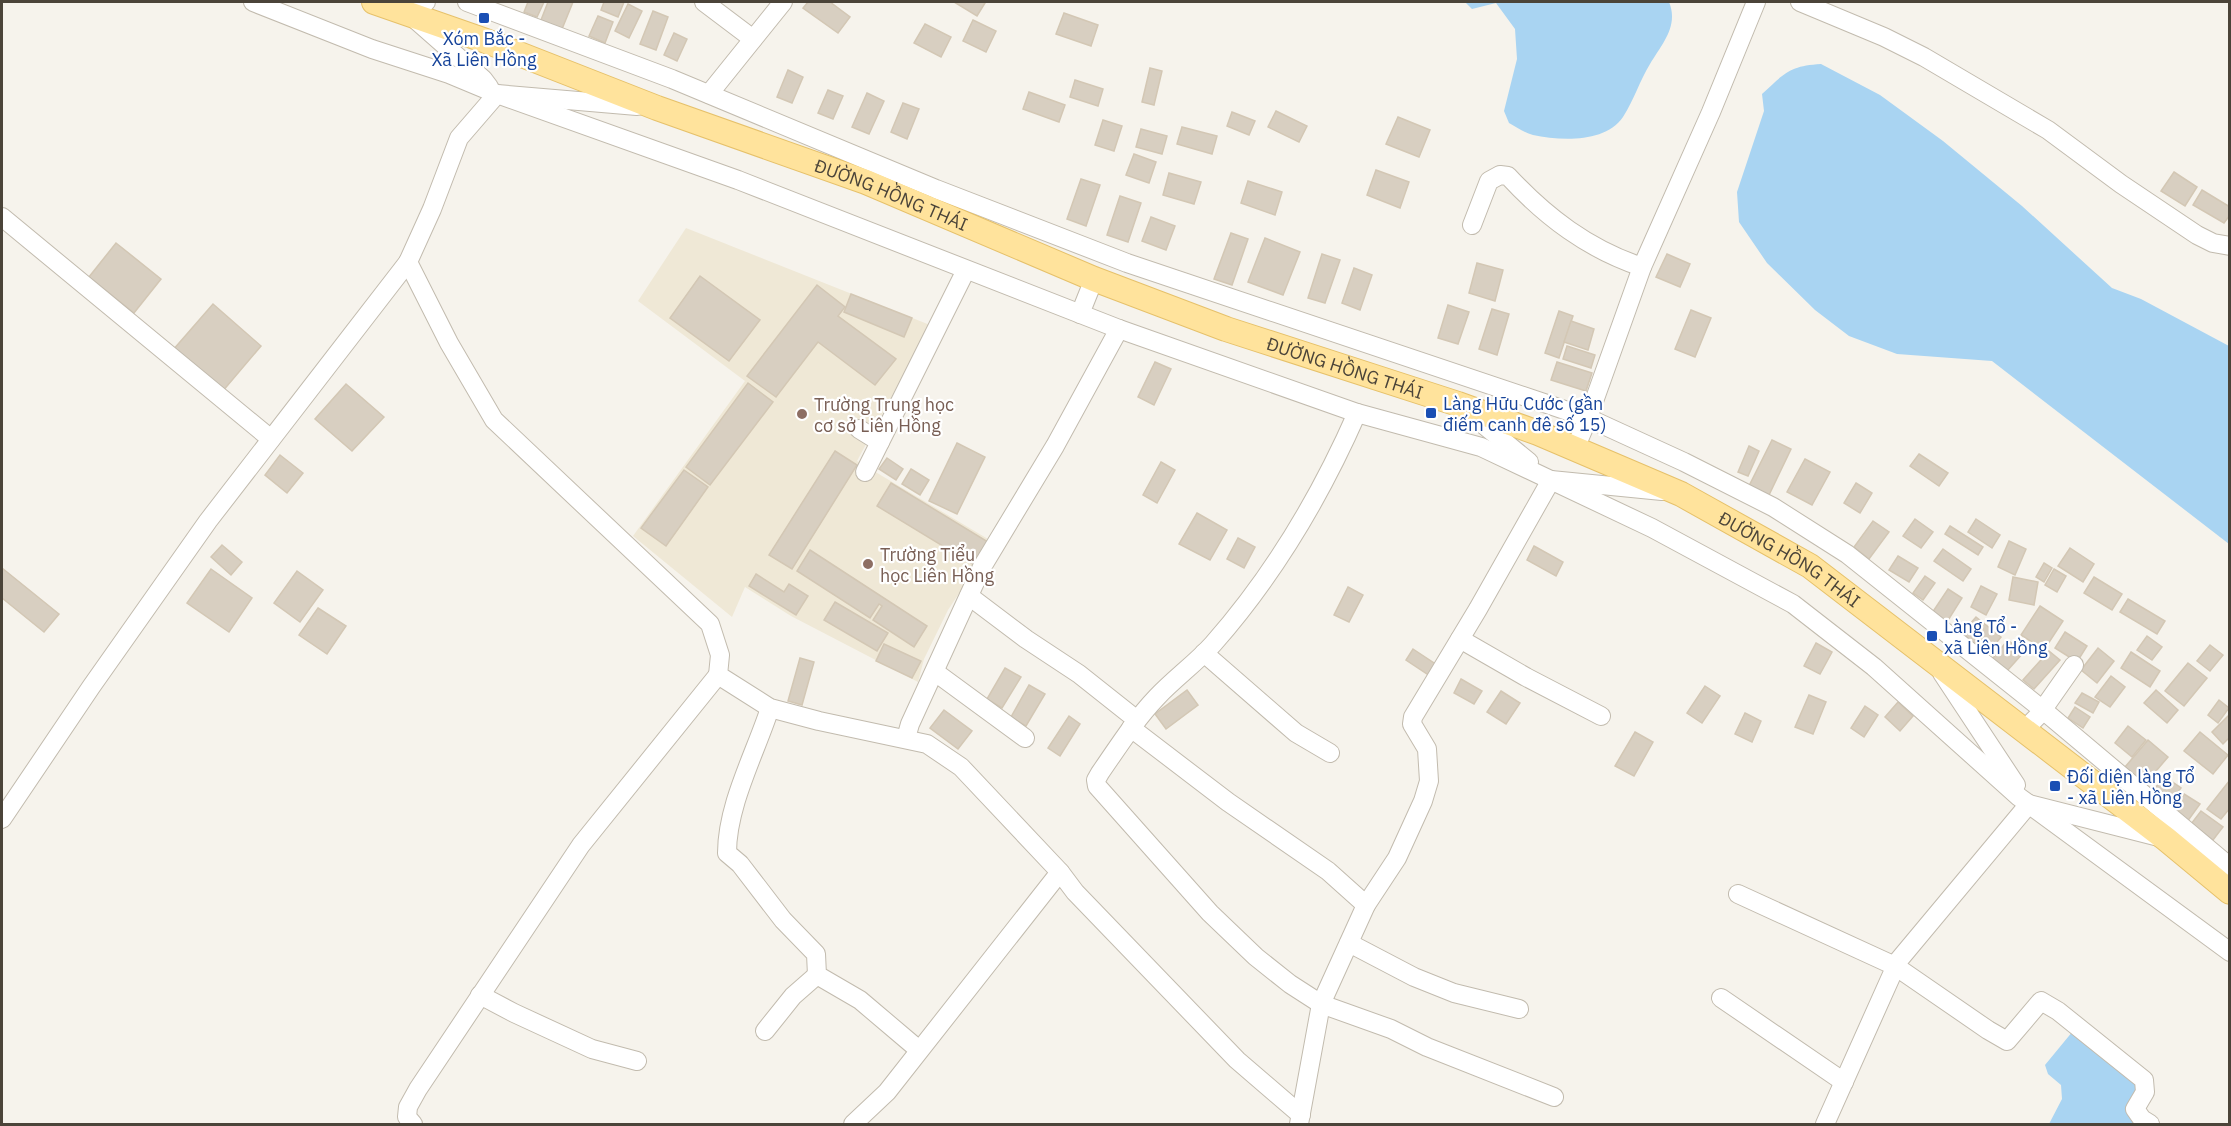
<svg xmlns="http://www.w3.org/2000/svg" width="2231" height="1126" viewBox="0 0 2231 1126" font-family="'IBM Plex Sans',sans-serif">
<rect width="100%" height="100%" fill="#f6f3ec"/>
<polygon fill="#efe8d6" points="686,228 930,325 857,461 993,542 948,610 924,659 918,682 791,616 745,587 732,617 633,536 745,381 638,301"/>
<g fill="#a9d4f2">
<path d="M1465 2H1669C1679 26 1662 44 1650 64 1640 80 1634 100 1623 117 1605 143 1561 141 1533 135 1525 133 1516 127 1509 123L1504 111 1517 59 1515 29 1496 3 1472 9Z"/>
<path d="M1821 64 1880 95 1943 141 2022 206 2112 288 2141 299 2229 346V544L1992 361 1897 354 1849 336 1815 310 1767 263 1739 222 1737 192 1764 111 1762 94C1785 73 1789 66 1821 64Z"/>
<polygon points="2073,1031 2139,1087 2126,1113 2141,1124 2049,1124 2062,1099 2061,1085 2048,1074 2045,1065"/>
</g>
<g fill="#d8cfc1" stroke="#d3c7b4" stroke-width="1.5">
<polygon points="528,2 544,2 537,17 524,12"/>
<polygon points="548,2 573,2 562,29 541,20"/>
<polygon points="604,2 624,2 618,17 601,10"/>
<polygon points="808,2 830,2 850,17 838,33 803,8"/>
<polygon points="954,2 983,2 985,3 977,16"/>
<polygon points="628,4 642,11 629,38 615,31"/>
<polygon points="653,11 668,17 656,50 640,44"/>
<polygon points="1064,13 1098,25 1091,46 1056,34"/>
<polygon points="598,16 613,22 605,43 589,36"/>
<polygon points="973,20 996,31 986,52 963,41"/>
<polygon points="925,24 951,37 941,57 914,43"/>
<polygon points="674,33 687,39 677,61 664,55"/>
<polygon points="1150,68 1162,71 1154,105 1142,102"/>
<polygon points="788,70 803,77 792,103 777,97"/>
<polygon points="1075,80 1103,89 1098,106 1070,97"/>
<polygon points="828,90 843,96 833,119 818,113"/>
<polygon points="1029,92 1065,105 1059,122 1023,109"/>
<polygon points="867,93 884,101 869,134 852,127"/>
<polygon points="903,103 919,109 907,139 891,132"/>
<polygon points="1276,111 1307,126 1299,142 1268,127"/>
<polygon points="1232,112 1255,121 1249,135 1227,126"/>
<polygon points="1398,117 1430,130 1419,157 1386,144"/>
<polygon points="1103,120 1122,126 1114,151 1095,145"/>
<polygon points="1182,127 1217,136 1212,154 1177,144"/>
<polygon points="1141,129 1167,136 1162,154 1136,147"/>
<polygon points="1134,154 1156,162 1149,183 1126,175"/>
<polygon points="1376,170 1409,182 1400,208 1367,195"/>
<polygon points="2174,172 2197,187 2185,206 2161,191"/>
<polygon points="1169,173 1201,182 1194,204 1163,195"/>
<polygon points="1081,179 1100,185 1086,226 1067,219"/>
<polygon points="1248,181 1282,192 1275,215 1241,203"/>
<polygon points="2202,190 2230,207 2230,215 2224,223 2193,205"/>
<polygon points="1120,196 1141,203 1128,242 1107,235"/>
<polygon points="1151,217 1175,226 1166,250 1142,241"/>
<polygon points="1231,233 1248,239 1232,285 1214,279"/>
<polygon points="1265,238 1300,252 1283,295 1248,282"/>
<polygon points="116,243 161,279 134,313 89,277"/>
<polygon points="1322,254 1340,260 1325,303 1308,298"/>
<polygon points="1667,254 1690,264 1680,287 1656,277"/>
<polygon points="1477,263 1503,270 1495,301 1469,293"/>
<polygon points="1354,268 1372,275 1360,310 1342,303"/>
<polygon points="700,276 760,320 729,361 670,318"/>
<polygon points="817,285 845,307 838,316 896,359 875,385 818,342 776,397 747,376"/>
<polygon points="851,294 912,318 904,337 844,312"/>
<polygon points="213,304 261,346 222,392 173,350"/>
<polygon points="1448,305 1469,312 1458,344 1438,338"/>
<polygon points="1492,309 1509,314 1497,355 1479,349"/>
<polygon points="1691,310 1711,318 1695,357 1675,349"/>
<polygon points="1559,311 1573,316 1559,358 1545,353"/>
<polygon points="1571,321 1594,329 1588,350 1564,342"/>
<polygon points="1567,346 1595,355 1591,368 1563,359"/>
<polygon points="1155,362 1171,369 1154,405 1138,397"/>
<polygon points="1557,362 1592,373 1586,391 1551,380"/>
<polygon points="748,383 773,402 710,485 686,467"/>
<polygon points="346,384 384,417 352,451 315,419"/>
<polygon points="1772,440 1791,449 1769,495 1749,486"/>
<polygon points="957,443 985,457 957,514 929,501"/>
<polygon points="1749,446 1759,451 1748,476 1738,472"/>
<polygon points="835,451 857,465 792,569 769,555"/>
<polygon points="1919,454 1948,473 1939,486 1910,466"/>
<polygon points="280,455 303,473 287,493 265,475"/>
<polygon points="887,458 903,469 896,480 879,469"/>
<polygon points="1805,459 1830,472 1812,505 1787,492"/>
<polygon points="1161,462 1175,470 1157,503 1143,495"/>
<polygon points="911,469 929,480 920,495 902,484"/>
<polygon points="684,470 708,487 666,546 641,528"/>
<polygon points="891,483 988,542 974,565 877,506"/>
<polygon points="1856,483 1872,493 1860,513 1844,503"/>
<polygon points="1197,513 1227,530 1210,560 1179,544"/>
<polygon points="1915,519 1933,532 1921,548 1903,536"/>
<polygon points="1976,519 2000,535 1992,548 1968,532"/>
<polygon points="1873,521 1889,532 1869,559 1854,547"/>
<polygon points="1950,526 1983,547 1978,555 1945,534"/>
<polygon points="1238,538 1255,547 1244,568 1227,559"/>
<polygon points="2009,541 2026,549 2015,575 1998,567"/>
<polygon points="222,545 242,562 231,575 211,557"/>
<polygon points="1534,546 1563,562 1556,576 1527,560"/>
<polygon points="2070,548 2094,564 2083,582 2058,566"/>
<polygon points="1943,549 1971,569 1963,581 1934,561"/>
<polygon points="810,550 927,626 914,647 873,620 882,606 879,604 870,618 797,571"/>
<polygon points="1898,556 1918,568 1909,582 1889,570"/>
<polygon points="2044,563 2052,568 2044,582 2036,577"/>
<polygon points="2,568 59,614 44,632 2,598"/>
<polygon points="211,569 252,598 229,632 187,603"/>
<polygon points="2054,569 2066,576 2057,592 2045,585"/>
<polygon points="297,571 323,590 300,622 274,603"/>
<polygon points="756,574 784,592 789,584 808,596 796,615 749,586"/>
<polygon points="1925,576 1935,583 1923,600 1913,593"/>
<polygon points="2013,577 2038,582 2034,605 2009,600"/>
<polygon points="2094,577 2122,594 2112,610 2084,593"/>
<polygon points="1981,586 1997,594 1986,615 1971,607"/>
<polygon points="1348,587 1363,595 1349,622 1334,615"/>
<polygon points="1948,589 1962,598 1947,622 1932,613"/>
<polygon points="2128,599 2165,621 2157,634 2120,612"/>
<polygon points="835,602 888,633 877,651 824,620"/>
<polygon points="2040,606 2063,621 2044,650 2021,635"/>
<polygon points="318,608 346,626 327,654 299,635"/>
<polygon points="1976,617 2001,637 1987,654 1962,633"/>
<polygon points="2065,632 2087,646 2077,662 2055,648"/>
<polygon points="2147,636 2162,647 2152,660 2137,650"/>
<polygon points="2008,640 2023,653 2007,671 1992,659"/>
<polygon points="1816,643 1832,652 1820,674 1804,666"/>
<polygon points="884,644 921,661 912,678 876,661"/>
<polygon points="2210,645 2223,655 2210,671 2197,661"/>
<polygon points="2098,648 2114,661 2097,683 2081,670"/>
<polygon points="1413,649 1437,665 1430,676 1406,660"/>
<polygon points="2049,651 2060,660 2034,689 2023,680"/>
<polygon points="2131,652 2160,671 2150,687 2121,668"/>
<polygon points="800,658 814,662 802,705 788,701"/>
<polygon points="2188,663 2207,678 2184,706 2165,691"/>
<polygon points="1005,668 1021,677 1002,708 987,699"/>
<polygon points="2111,676 2125,687 2110,707 2095,697"/>
<polygon points="1461,679 1482,691 1474,704 1454,693"/>
<polygon points="1029,685 1045,694 1026,726 1011,717"/>
<polygon points="1705,686 1720,696 1702,723 1687,713"/>
<polygon points="1187,690 1198,705 1166,729 1155,714"/>
<polygon points="2156,690 2178,710 2167,723 2144,703"/>
<polygon points="1501,691 1520,703 1506,724 1487,712"/>
<polygon points="2082,693 2099,702 2093,713 2075,703"/>
<polygon points="1809,695 1826,702 1813,734 1795,727"/>
<polygon points="2219,700 2229,708 2218,723 2208,715"/>
<polygon points="1898,702 1913,716 1900,731 1885,717"/>
<polygon points="1865,706 1878,715 1864,737 1851,728"/>
<polygon points="2075,707 2090,717 2083,728 2068,718"/>
<polygon points="944,710 972,731 958,749 930,728"/>
<polygon points="1745,713 1761,721 1752,742 1735,734"/>
<polygon points="2230,714 2230,737 2223,744 2212,732"/>
<polygon points="1069,716 1080,724 1060,756 1048,748"/>
<polygon points="2128,726 2146,740 2132,757 2115,743"/>
<polygon points="1635,732 1653,742 1634,776 1615,766"/>
<polygon points="2200,732 2228,755 2213,774 2184,751"/>
<polygon points="2148,740 2168,757 2145,784 2125,767"/>
<polygon points="2164,776 2181,788 2167,806 2151,794"/>
<polygon points="2230,780 2230,808 2221,819 2207,809"/>
<polygon points="2184,794 2200,804 2187,822 2172,811"/>
<polygon points="2201,811 2223,827 2213,840 2191,824"/>
</g>
<g fill="none" stroke-linecap="round" stroke-linejoin="round">
<g stroke="#c2bbae" stroke-width="20">
<g id="minor">
<polyline points="253,2 372,49 449,74 497,94 637,106"/>
<polyline points="426,2 413,14 417,21 483,79 489,87"/>
<polyline points="467,2 672,79 936,189 1127,263 1550,405 1588,418 1684,462 1773,507 1847,554 2043,710 2230,867"/>
<polyline points="704,2 753,39"/>
<polyline points="1800,2 1884,37 1924,57 2048,130 2121,184 2197,235 2213,243 2230,246"/>
<polyline points="709,94 783,2"/>
<polyline points="2,217 271,439"/>
<path d="M1472 225 1489 181 1500 175 1508 176C1546 217 1588 249 1642 267"/>
<polyline points="1080,314 1094,279"/>
<polyline points="1467,411 1529,462"/>
<path d="M1357 413C1321 495 1273 576 1213 644 1196 663 1175 678 1157 697 1135 720 1118 747 1100 773L1096 780 1097 786 1210 913 1256 957 1290 984 1321 1004 1391 1029 1427 1047 1554 1097"/>
<polyline points="859,429 880,442"/>
<polyline points="1575,449 1588,418 1642,267 1711,112 1756,2"/>
<polyline points="865,472 966,270"/>
<polyline points="969,596 1026,639 1079,674 1137,720"/>
<polyline points="1460,639 1526,677 1601,716"/>
<polyline points="1204,653 1296,733 1330,753"/>
<polyline points="935,672 1025,738"/>
<polyline points="1942,673 2016,785"/>
<path d="M770 708C755 754 727 805 727 853L740 864 783 920 816 954 817 975 860 1000 919 1050"/>
<polyline points="1131,728 1228,802 1328,871 1366,905"/>
<polyline points="2023,731 2039,715 2074,665"/>
<polyline points="906,738 910,724 982,567 1055,446 1119,329"/>
<polyline points="2,819 91,687 208,521 408,262"/>
<polyline points="1738,894 1895,966 1988,1030 2007,1041 2041,1001 2058,1011 2144,1080 2145,1092 2135,1109 2142,1119 2150,1124"/>
<polyline points="1349,943 1414,977 1454,993 1519,1009"/>
<polyline points="480,995 514,1013 592,1049 637,1061"/>
<polyline points="1721,998 1844,1082"/>
<polyline points="765,1031 793,996 817,975"/>
<polyline points="1301,1115 1237,1060 1075,892 1060,872 961,767 927,744 819,721 770,708 718,675 720,655 710,624 494,420 449,343 408,262 432,209 459,138 497,94 738,180 1119,329 1357,413 1481,447 1652,528 1793,604 1874,667 2019,797 2230,952"/>
<polyline points="413,1124 407,1117 408,1107 418,1089 581,845 718,675"/>
<polyline points="853,1124 887,1092 1060,872"/>
<polyline points="1299,1124 1321,1004 1366,905 1397,858 1423,801 1429,781 1427,749 1412,724 1413,717 1478,609 1551,480 1662,491"/>
<polyline points="1825,1124 1898,961 2029,804 2159,837"/>
</g>
</g>
<g stroke="#e6c16a" stroke-width="26">
<g id="major">
<path id="s1" d="M374 2 486 41 657 108 866 182 1094 279 1226 329 1458 404 1538 433 1681 494 1810 566 2166 839 2230 892"/>
</g>
</g>
<use href="#minor" stroke="#fff" stroke-width="18"/>
<use href="#major" stroke="#ffe39c" stroke-width="24"/>
</g>
<g fill="#1a4fb4" stroke="#fff" stroke-width="2">
<rect x="478" y="12" width="12" height="12" rx="3"/>
<rect x="1425" y="407" width="12" height="12" rx="3"/>
<rect x="1926" y="630" width="12" height="12" rx="3"/>
<rect x="2049" y="780" width="12" height="12" rx="3"/>
</g>
<g fill="#8d6e63" stroke="#fff" stroke-width="2">
<circle cx="802" cy="414" r="6"/>
<circle cx="868" cy="564" r="6"/>
</g>
<g text-anchor="middle" dominant-baseline="central" stroke-width="4.5" stroke-linejoin="round" paint-order="stroke">
<g font-size="18" fill="#164399" stroke="#fff" text-anchor="start">
<text x="484" y="38" text-anchor="middle">Xóm Bắc -<tspan x="484" dy="21">Xã Liên Hồng</tspan></text>
<text x="1443" y="403">Làng Hữu Cước (gần<tspan x="1443" dy="21">điếm canh đê số 15)</tspan></text>
<text x="1944" y="626">Làng Tổ -<tspan x="1944" dy="21">xã Liên Hồng</tspan></text>
<text x="2067" y="776">Đối diện làng Tổ<tspan x="2067" dy="21">- xã Liên Hồng</tspan></text>
</g>
<g font-size="18" fill="#4b4439" stroke="#fff">
<text stroke="none"><textPath href="#s1" startOffset="552">ĐƯỜNG HỒNG THÁI</textPath></text>
<text stroke="none"><textPath href="#s1" startOffset="1038">ĐƯỜNG HỒNG THÁI</textPath></text>
<text stroke="none"><textPath href="#s1" startOffset="1524">ĐƯỜNG HỒNG THÁI</textPath></text>
</g>
<g font-size="18" fill="#785e54" stroke="#fff" text-anchor="start">
<text x="814" y="404">Trường Trung học<tspan x="814" dy="21">cơ sở Liên Hồng</tspan></text>
<text x="880" y="554">Trường Tiểu<tspan x="880" dy="21">học Liên Hồng</tspan></text>
</g>
</g>
<rect width="2231" height="1126" fill="none" stroke="#4b4439" stroke-width="6"/>
</svg>
